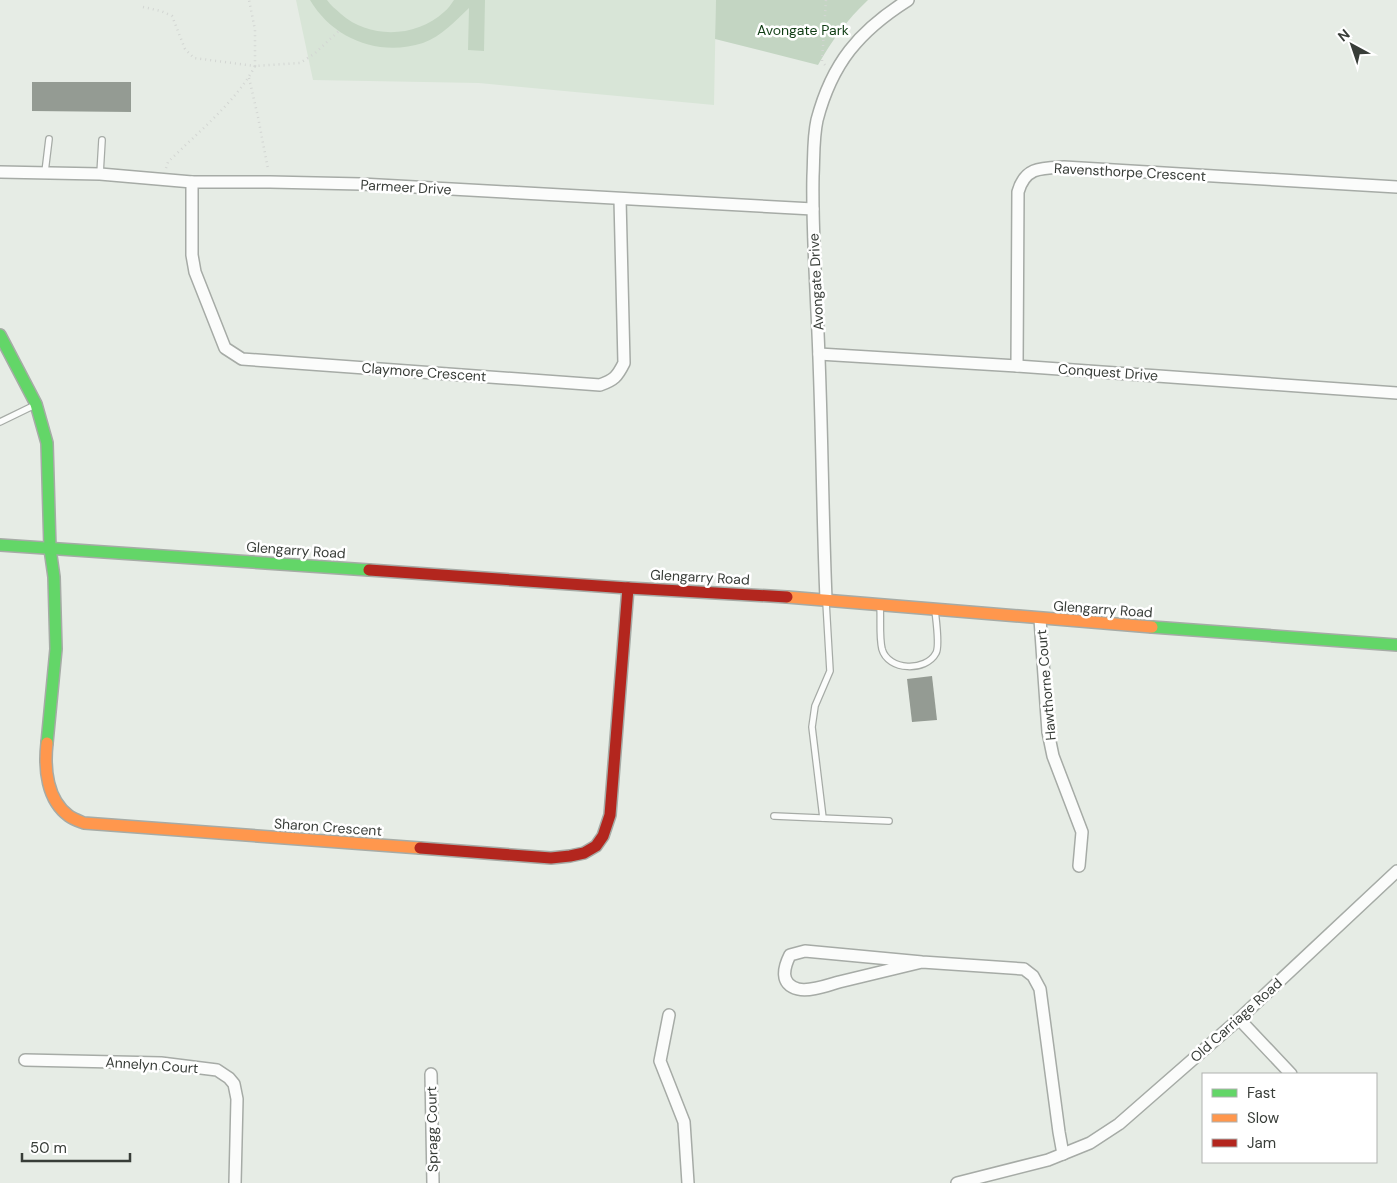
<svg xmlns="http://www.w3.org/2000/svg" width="1397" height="1183" viewBox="0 0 1397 1183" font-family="'DM Sans',sans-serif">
<rect width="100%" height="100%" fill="#e6ece5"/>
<polygon fill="#d8e5d7" points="296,0 716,0 714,105 479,83 313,80"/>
<g fill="#c3d5c2">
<path d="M310 0H327C331 6 336 9 341 14 369 39 416 38 444 12 448 9 451 4 454 0H485L484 51 468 50 469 8C455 21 442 36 423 43 379 57 333 39 310 0Z"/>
<path d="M716 0H868C846 21 833 39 818 65L715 39Z"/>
</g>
<g fill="#949b93">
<polygon points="32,82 131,82 131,112 32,111"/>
<polygon points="932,676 937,720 912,722 907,679"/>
</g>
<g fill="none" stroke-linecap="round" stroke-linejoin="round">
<g stroke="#a6aba6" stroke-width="8">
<g id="lane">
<polyline points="45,172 49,139"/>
<polyline points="100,174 102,140"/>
<polyline points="0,422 35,405"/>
<path d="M880 606C881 619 879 636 882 649 888 671 926 672 936 653 940 646 936 620 935 610"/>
<polyline points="774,816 889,821"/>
<polyline points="823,818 812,727 815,706 830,671 826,602"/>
</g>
</g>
<g stroke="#a6aba6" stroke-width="14">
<g id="street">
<polyline points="0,172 100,174 192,182 270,182 361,184 813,209"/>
<path d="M192 182V255L195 272 225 348 242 359 600 385C614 380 617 377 624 363L620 199"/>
<polyline points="819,354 1017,366 1397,393"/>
<path d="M1017 366 1018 192C1025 167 1041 168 1064 167L1397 187"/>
<path d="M826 599C822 503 822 407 817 312 815 266 812 221 813 176 814 157 813 138 817 120 832 63 859 31 908 0"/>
<polyline points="1040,619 1048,732 1053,756 1082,832 1079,866"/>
<path d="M922 962C894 969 867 975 839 982 828 985 810 992 798 989 779 984 784 967 790 955L805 951 922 962 1024 969 1033 976 1040 989 1059 1132 1063 1154"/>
<polyline points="669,1015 660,1061 684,1122 688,1183"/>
<polyline points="1239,1019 1291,1074"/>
<polyline points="25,1060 161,1063 217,1070 229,1078 234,1084 237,1099 235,1183"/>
<polyline points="431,1074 433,1183"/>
<polyline points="957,1183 1048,1160 1090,1143 1119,1124 1239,1019 1397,871"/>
</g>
</g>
<g stroke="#a6aba6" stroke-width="14">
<g id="fast">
<polyline points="0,335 36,404 47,443 50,549 54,577 56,649 47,743"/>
<polyline points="0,545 369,570"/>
<polyline points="1152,627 1397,645"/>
</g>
</g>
<g stroke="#a6aba6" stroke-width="14">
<g id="slow">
<polyline points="787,597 1152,627"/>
<path d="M47 743C44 769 47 800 69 816 73 819 79 821 84 823L420 848"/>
</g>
</g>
<g stroke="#a6aba6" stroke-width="14">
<g id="jam">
<polyline points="369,570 628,588 787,597"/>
<polyline points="420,848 551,858 570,856 584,853 596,846 603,836 610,815 628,588"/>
</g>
</g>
<g stroke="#d3d6d3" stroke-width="2.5" stroke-dasharray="1 4" stroke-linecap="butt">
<polyline points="143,7 161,11 172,16 185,49 194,58 255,66 255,30 249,0"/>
<polyline points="825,65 822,61 826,0"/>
<polyline points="249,78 258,117 268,169"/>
<path d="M166 168 168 162C196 134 237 101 255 66L300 63 314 54 341 29"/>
</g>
<use href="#lane" stroke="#fbfcfb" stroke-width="5.5"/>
<use href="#street" stroke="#fbfcfb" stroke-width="11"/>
<use href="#fast" stroke="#63d668" stroke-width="11"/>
<use href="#slow" stroke="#ff974d" stroke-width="11"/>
<use href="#jam" stroke="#b3261e" stroke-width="11"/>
</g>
<g text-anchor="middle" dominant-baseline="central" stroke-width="5" stroke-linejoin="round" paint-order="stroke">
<g font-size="14" fill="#103d14" stroke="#fff">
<text x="803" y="30">Avongate Park</text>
</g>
<g font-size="14" fill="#383d38" stroke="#fff">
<text transform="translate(1130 172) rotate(3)">Ravensthorpe Crescent</text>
<text transform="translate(406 187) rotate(3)">Parmeer Drive</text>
<text transform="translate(816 282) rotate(-93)">Avongate Drive</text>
<text transform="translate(424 372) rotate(4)">Claymore Crescent</text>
<text transform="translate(1108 372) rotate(4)">Conquest Drive</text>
<text transform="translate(296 550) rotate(4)">Glengarry Road</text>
<text transform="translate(700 577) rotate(3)">Glengarry Road</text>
<text transform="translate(1103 609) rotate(4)">Glengarry Road</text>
<text transform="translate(1046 685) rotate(-95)">Hawthorne Court</text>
<text transform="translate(328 827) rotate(4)">Sharon Crescent</text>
<text transform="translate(1236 1020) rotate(-42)">Old Carriage Road</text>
<text transform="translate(152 1065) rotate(4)">Annelyn Court</text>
<text transform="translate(432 1129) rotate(-91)">Spragg Court</text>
</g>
</g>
<rect x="1202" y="1073" width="175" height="90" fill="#ffffff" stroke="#afb1af"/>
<rect x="1212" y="1089" width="25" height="8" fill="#63d668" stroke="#afb1af"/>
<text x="1247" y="1098" font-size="15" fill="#383d38">Fast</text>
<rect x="1212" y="1114" width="25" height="8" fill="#ff974d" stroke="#afb1af"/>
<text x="1247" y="1123" font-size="15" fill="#383d38">Slow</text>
<rect x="1212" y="1139" width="25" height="8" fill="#b3261e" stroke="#afb1af"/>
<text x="1247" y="1148" font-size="15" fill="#383d38">Jam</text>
<g transform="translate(1352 45) rotate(320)" stroke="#ffffff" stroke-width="4" paint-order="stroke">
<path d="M0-4L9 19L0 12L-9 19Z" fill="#383d38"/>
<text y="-8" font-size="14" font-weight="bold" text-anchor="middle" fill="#383d38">N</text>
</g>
<path d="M22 1153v8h108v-8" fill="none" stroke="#383d38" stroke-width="2.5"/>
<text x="30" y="1153" font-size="15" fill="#383d38" stroke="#ffffff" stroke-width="4" paint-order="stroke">50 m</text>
</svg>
